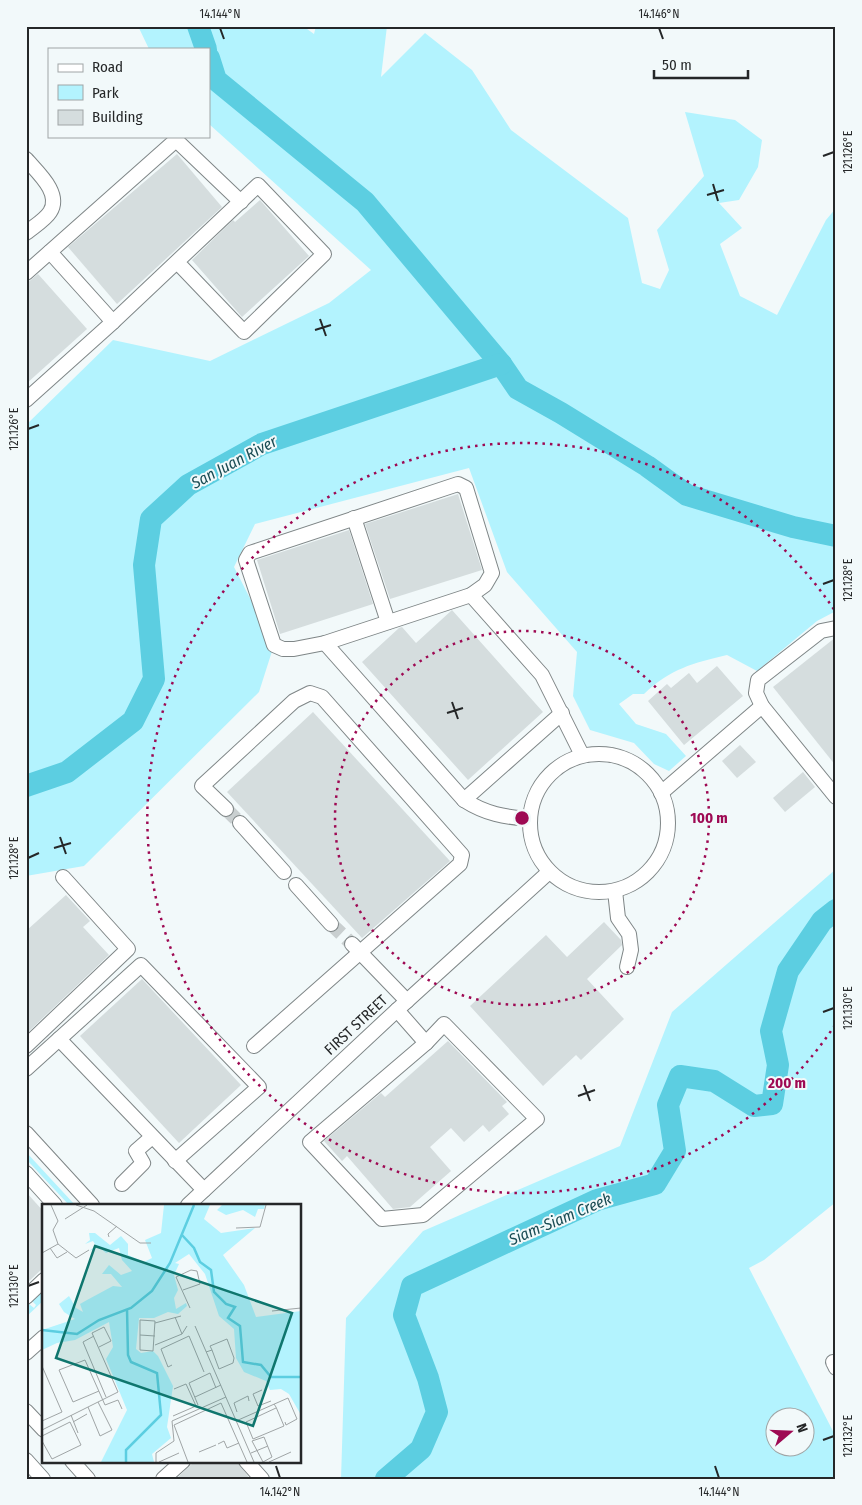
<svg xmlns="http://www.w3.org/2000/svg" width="862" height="1505" viewBox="0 0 862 1505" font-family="'Fira Sans Condensed',sans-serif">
<rect width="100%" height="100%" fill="#f2f9fa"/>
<g fill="#b3f3fe" fill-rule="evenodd">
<path d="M138 26H303L314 34 316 26H387L381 77 425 33 472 70 511 130 628 218 642 283 660 289 669 270 657 230 704 176 685 112 735 120 762 140 758 167 739 200 719 203 742 228 720 244 740 296 777 315 826 220 836 208V611L817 621 757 671 727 655C693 663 670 669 644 694H633L619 704 636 724 666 734 686 756 669 771 654 764 634 743 590 730 573 696 577 652 507 572 469 468 255 524 234 567 274 645 259 692 84 866 26 876V425L113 340 210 361 329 303 371 270 209 124V49H149Z"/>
<path d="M836 869V1202L764 1260 749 1268 836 1437V1479H341L346 1318 423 1231 620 1146 672 1012ZM774 1418H804V1448H774Z"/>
<polygon points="26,1152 75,1205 69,1205 26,1159"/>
<polygon points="44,1290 44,1300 26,1317 26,1307 29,1304 34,1308 36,1305 32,1301"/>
</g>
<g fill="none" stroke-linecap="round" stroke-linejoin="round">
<g stroke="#5ccee1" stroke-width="22">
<polyline points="198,26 206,49"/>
<polyline points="209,58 216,80 365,202 501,364 518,389 561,413 647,466 687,495 793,527 836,536"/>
<polyline points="26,786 67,772 133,721 154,679 144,565 151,519 188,485 262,444 501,364"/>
<polyline points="386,1479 421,1449 437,1412 428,1378 404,1315 412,1286 597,1200 655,1184 675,1151 668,1105 680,1076 714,1081 754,1106 772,1104 778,1065 771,1031 788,971 822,921 836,910"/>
</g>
</g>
<g fill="#d5ddde">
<polygon points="177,154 222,207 117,304 68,247"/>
<polygon points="260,200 309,256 242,317 192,260 233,220 235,222"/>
<polygon points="38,274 87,329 26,384 26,284"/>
<polygon points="458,494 482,570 390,599 365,524"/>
<polygon points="349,530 373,604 280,634 257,560"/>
<polygon points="452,610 543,712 468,780 362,662 399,628 402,627 416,643"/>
<polygon points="836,637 836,766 773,687"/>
<polygon points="717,666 743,696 684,745 648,701 667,684 671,688 689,673 697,683"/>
<polygon points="313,712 450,861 362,938 227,792"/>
<polygon points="740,745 756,762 737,778 722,761"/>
<polygon points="803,772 815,787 785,812 773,798"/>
<polygon points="66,895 90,921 83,927 109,955 26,1034 26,931"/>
<polygon points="604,922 621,940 622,945 587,979 624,1019 581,1060 576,1055 543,1086 470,1006 546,935 567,957"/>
<polygon points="142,979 241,1085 179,1143 80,1036"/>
<polygon points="448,1041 507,1102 502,1106 509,1114 489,1132 483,1125 464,1142 451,1128 430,1147 451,1171 410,1207 393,1209 347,1156 342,1161 324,1141 381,1093 385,1097"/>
<polygon points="26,1192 44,1212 44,1267 26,1284"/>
<polygon points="195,1461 237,1461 250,1479 176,1479"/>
</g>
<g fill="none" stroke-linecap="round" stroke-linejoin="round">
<g stroke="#c9cfd0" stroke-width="14" stroke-dasharray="14 7" stroke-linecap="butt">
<polyline points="226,809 240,823"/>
<polyline points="331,924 352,944"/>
</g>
<g stroke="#7f8687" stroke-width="16">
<g id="minor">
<path d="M26 159C37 172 62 193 50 212 45 220 33 227 26 233"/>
<polyline points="50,252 113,322"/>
<polyline points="26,273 176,140 241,202"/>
<polyline points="26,400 113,322 258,185 324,254 244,332 177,262"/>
<polygon points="458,484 466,488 492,573 485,585 471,595 325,643 294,649 283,649 274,645 246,560 250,553"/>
<polyline points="354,518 388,622"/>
<polyline points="471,595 542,675 582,755"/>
<polyline points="836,628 821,631 758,680 756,693 762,706 836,797"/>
<path d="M325 643 464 800C486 814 504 817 530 819"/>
<circle cx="599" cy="823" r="69"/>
<polyline points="661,793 762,706"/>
<polyline points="464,800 562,713"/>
<polyline points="226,809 202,786 294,701 310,693 322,697 462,855 460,864 254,1046"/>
<polyline points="240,823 284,872"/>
<polyline points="296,885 331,924"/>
<polyline points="615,891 618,918 629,934 631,950 627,967"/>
<polyline points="352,944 407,1001"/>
<polyline points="397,1010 426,1043"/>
<polygon points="444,1024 537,1119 423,1215 382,1219 310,1142 426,1043"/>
<polyline points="59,1039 204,1190"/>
<polyline points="26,1046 128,949 63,877"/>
<polyline points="26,1069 141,965 259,1087 175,1161"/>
<polyline points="26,1133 92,1205"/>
<polyline points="26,1173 55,1205"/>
<polyline points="122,1184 143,1163 136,1151 152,1137"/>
<polyline points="188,1205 397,1010 549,872"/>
<polyline points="26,1297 44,1280"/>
<polyline points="26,1353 44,1337"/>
<polyline points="833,1362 836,1368"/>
<polyline points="26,1411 44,1430"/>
<polyline points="26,1460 43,1479"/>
<polyline points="72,1461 88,1479"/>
<polyline points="246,1461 262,1479"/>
<polyline points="163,1479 183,1461"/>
</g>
</g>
<use href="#minor" stroke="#fff" stroke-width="14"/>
</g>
<path fill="none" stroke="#252728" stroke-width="2" d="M220 28 224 39M659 28 663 39M823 156 834 152M713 184 718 201M707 195 724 190M320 319 326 336M315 330 331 325M28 429 39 425M823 584 834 580M452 702 458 719M447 713 463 708M60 837 66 854M54 848 71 843M28 858 39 853M823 1012 834 1008M584 1085 590 1101M578 1096 595 1090M28 1286 39 1282M823 1440 834 1436M276 1466 280 1478M715 1466 719 1478"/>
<g fill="none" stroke="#9e0953" stroke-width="2.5" stroke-dasharray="2.5 5">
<circle cx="522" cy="818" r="187"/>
<path d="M835 1025A375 375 0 1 1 835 611"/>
</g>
<g text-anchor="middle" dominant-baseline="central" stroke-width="4" stroke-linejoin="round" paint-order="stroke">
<g font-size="15" fill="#252728" stroke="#f2f9fa">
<text transform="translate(356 1025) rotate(-43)">FIRST STREET</text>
</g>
<g font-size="16" font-style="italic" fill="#1a4c54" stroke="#f2f9fa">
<text transform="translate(234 462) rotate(-28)">San Juan River</text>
<text transform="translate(560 1219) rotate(-23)">Siam-Siam Creek</text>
</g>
</g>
<g transform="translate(42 1204)">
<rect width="259" height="259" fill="#f2f9fa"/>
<path d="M122 1H168L162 15 179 29 213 24 181 51 202 81 214 113 259 107V211L247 190 239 185 228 186 224 177 202 168 194 154 192 125 177 112 163 70 147 50 133 59 137 60 132 71 136 86 132 94 134 105 144 99 145 102 136 110 126 108 112 114H97L94 145 99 149 111 147 116 152 131 182 125 223 129 234 110 250 112 258H59L85 206 64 155 71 143 67 118 33 136 15 139 0 146V126L33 115 22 108 17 100 27 92 34 104 41 108 38 100 45 96 71 82 80 83 69 70H60L67 61 79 71 90 67 80 56 77 44 64 49 57 43 47 47 54 42 51 37 43 40 48 36 47 29H53L68 41 79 32 86 40V51L102 58 110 54 103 36 119 29ZM180 1H223L222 5H216L213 13 201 6 184 11 175 6Z" fill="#b3f3fe"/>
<path fill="none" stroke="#5ccee1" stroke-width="2.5" d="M140 31 152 44 158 58 169 66 172 88 184 100 193 103 186 114 198 122 201 158 219 161 229 173H259M0 126 35 130 57 116 89 104 110 87 128 59 152 1M84 258V246L119 211 115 169 89 158 86 151 85 105"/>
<path fill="none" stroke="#a0a5a6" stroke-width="1" d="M9 1 16 17 11 26 16 40 34 54 47 46M34 1 52 7 98 39H109M23 15 45 1M194 24 218 23 224 1M67 33 66 30 75 22M8 44 15 54 25 48M0 49 16 40M141 86 158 80 155 67 149 66 134 73 148 104M230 107 259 104M133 113 140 130M98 116 113 117 111 147 98 146ZM113 119 139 112M153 122 212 258M98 131 113 132M52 132 41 138 64 193M113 141 140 130 145 122M164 148 170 146 168 142 185 135 192 154 191 159 177 165 170 146M130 161 126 163 119 145 147 132 162 168M0 162 20 208 0 217M220 186 211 190 216 202 229 197M57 187 31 198 17 166 43 156 63 201 76 196 80 205M153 193 179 181M232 200 234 203 242 222 211 235 204 218 234 204M156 201 147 179 168 169 174 184M46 203 58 232 70 226 56 198M195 208 192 199 206 192 207 197M29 211 36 229M131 212 154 202 144 180 132 185M194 217 246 194 255 215 244 221 243 218M31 218 45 210M0 226 76 188 50 129 62 123 69 137 57 143M0 232 28 218 39 241 10 255 0 237M222 233 230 253 221 258 210 237ZM176 240 182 237 185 244 197 239M157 248 174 241M209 249 226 242M114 258V249L132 237 130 217 184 193M117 258 137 249M146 258 132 221 179 199 205 258M227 258 249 248"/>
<path fill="#0f766e" fill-opacity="0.15" stroke="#0f766e" stroke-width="2.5" d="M53 42 250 109 211 222 14 154Z"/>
<rect width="259" height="259" fill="none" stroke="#252728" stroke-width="2.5"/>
</g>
<circle cx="522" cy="818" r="8" fill="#9e0953" stroke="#f2f9fa" stroke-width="2.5"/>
<g font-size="15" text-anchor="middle" font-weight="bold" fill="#9e0953" stroke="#f2f9fa" stroke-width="4" stroke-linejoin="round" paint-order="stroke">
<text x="709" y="823">100 m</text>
<text x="787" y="1088">200 m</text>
</g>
<rect width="862" height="1505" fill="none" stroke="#f2f9fa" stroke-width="55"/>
<rect x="48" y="48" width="162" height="90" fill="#f2f9fa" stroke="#a0a5a6"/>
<rect x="58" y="64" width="25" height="8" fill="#ffffff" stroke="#a0a5a6"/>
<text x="92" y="72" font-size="15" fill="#252728">Road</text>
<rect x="58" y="85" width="25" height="15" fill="#b3f3fe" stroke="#a0a5a6"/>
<text x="92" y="98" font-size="15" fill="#252728">Park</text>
<rect x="58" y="110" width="25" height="15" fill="#d5ddde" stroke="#a0a5a6"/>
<text x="92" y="122" font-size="15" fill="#252728">Building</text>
<g transform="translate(790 1432) rotate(71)"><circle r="24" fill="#f2f9fa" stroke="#a0a5a6"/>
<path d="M0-4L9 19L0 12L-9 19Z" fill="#9e0953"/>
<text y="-8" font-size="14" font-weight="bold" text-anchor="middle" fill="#252728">N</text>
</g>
<path d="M654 70v8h94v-8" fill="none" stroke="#252728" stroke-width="2.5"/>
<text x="662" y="70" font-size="15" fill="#252728" stroke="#f2f9fa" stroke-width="4" paint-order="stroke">50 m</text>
<rect x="28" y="28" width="806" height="1450" fill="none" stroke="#252728" stroke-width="2"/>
<g font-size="12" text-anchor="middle" fill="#252728">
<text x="220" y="18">14.144°N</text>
<text x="659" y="18">14.146°N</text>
<text transform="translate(848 152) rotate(-90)" y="4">121.126°E</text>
<text transform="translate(14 429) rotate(-90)" y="4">121.126°E</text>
<text transform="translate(848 580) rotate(-90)" y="4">121.128°E</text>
<text transform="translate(14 858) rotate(-90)" y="4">121.128°E</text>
<text transform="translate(848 1008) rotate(-90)" y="4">121.130°E</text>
<text transform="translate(14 1286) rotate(-90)" y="4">121.130°E</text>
<text transform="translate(848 1436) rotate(-90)" y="4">121.132°E</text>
<text x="280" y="1496">14.142°N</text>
<text x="719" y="1496">14.144°N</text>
</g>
</svg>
